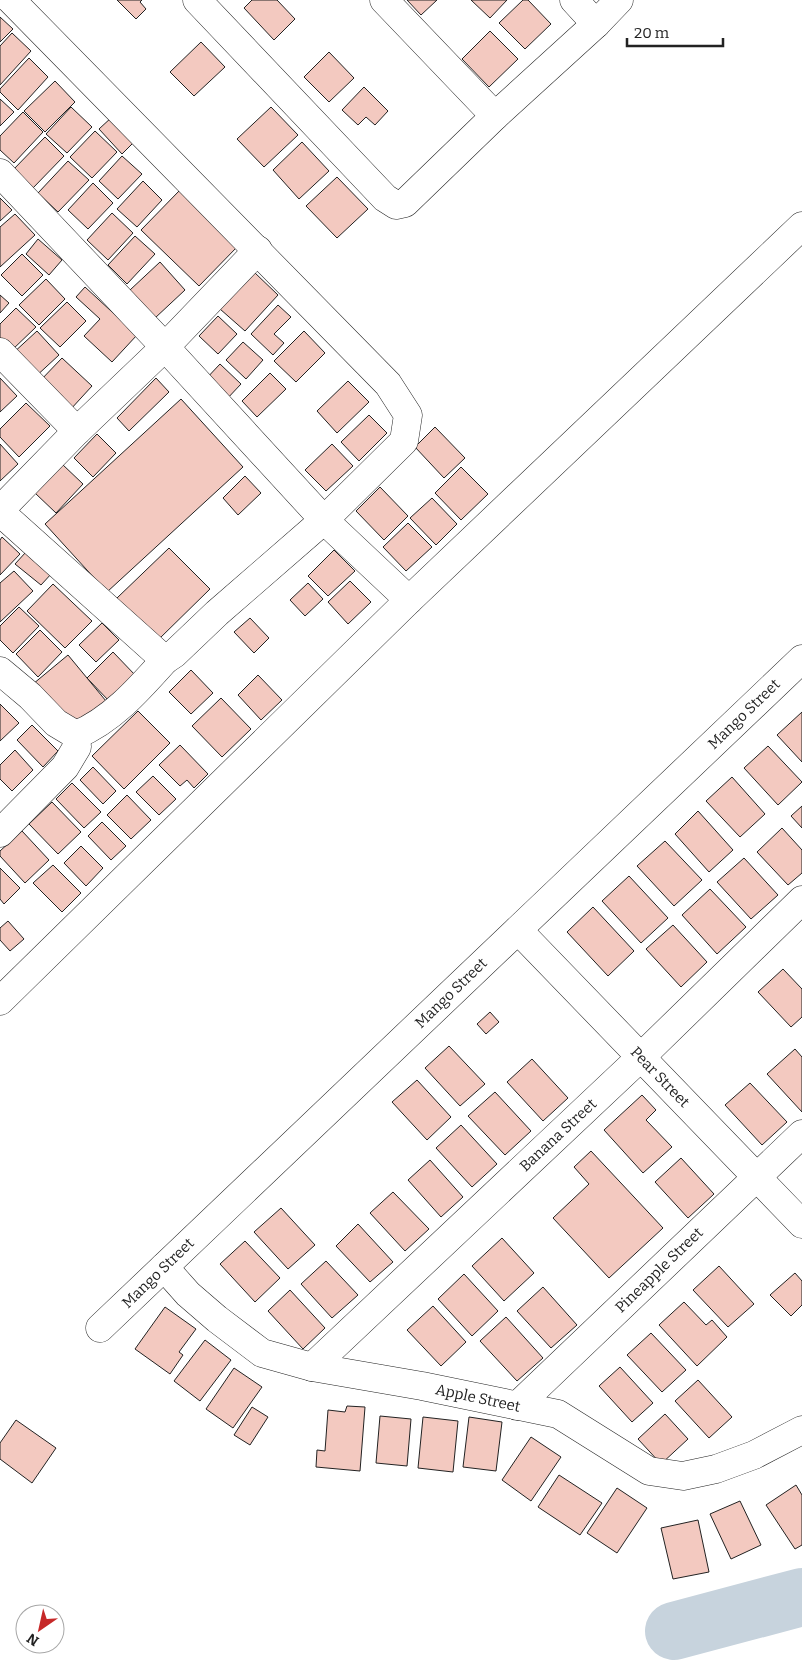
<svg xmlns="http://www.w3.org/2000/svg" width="802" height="1669" viewBox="0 0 802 1669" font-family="Bitter,serif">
<rect width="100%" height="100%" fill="#fff"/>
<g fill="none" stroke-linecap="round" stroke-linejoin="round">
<polyline stroke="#c7d3dd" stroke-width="58" points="674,1631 802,1597"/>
</g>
<g fill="#f3c9c0" stroke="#222">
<polygon points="117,0 142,0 140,2 146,9 136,19"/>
<polygon points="252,0 277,0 295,19 274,40 244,8"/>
<polygon points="407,0 437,0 421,15"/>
<polygon points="471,0 507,0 490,18"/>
<polygon points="523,0 528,0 551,24 525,49 499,23"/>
<polygon points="0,17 13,29 0,42"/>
<polygon points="490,31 518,59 489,87 462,59"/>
<polygon points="12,33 31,51 0,85 0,46"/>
<polygon points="201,42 225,67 194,96 170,72"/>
<polygon points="329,52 354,78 329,102 304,77"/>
<polygon points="29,58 48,77 18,110 0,92 0,89"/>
<polygon points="55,81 75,102 45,132 24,111"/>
<polygon points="364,87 388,111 375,125 366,117 358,125 342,110"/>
<polygon points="0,99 14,112 0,126"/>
<polygon points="71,107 92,127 67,153 46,134"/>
<polygon points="271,107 298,135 264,167 237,139"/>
<polygon points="23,112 43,132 14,163 0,150 0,136"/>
<polygon points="112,117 135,141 122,154 99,129"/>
<polygon points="95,131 117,152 92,178 70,157"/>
<polygon points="45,137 64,156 32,189 12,171"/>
<polygon points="302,142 329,171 299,199 273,170"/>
<polygon points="122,156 142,174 118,199 99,181"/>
<polygon points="68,161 89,180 58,212 38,193"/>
<polygon points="337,177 368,209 337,238 306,206"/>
<polygon points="143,181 162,200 137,227 117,209"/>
<polygon points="93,183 113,203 88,229 68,210"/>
<polygon points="180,190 238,246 199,286 141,230"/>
<polygon points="0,198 12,210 0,221"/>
<polygon points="112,213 133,233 108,260 87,240"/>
<polygon points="15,214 35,235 0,267 0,227"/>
<polygon points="135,236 155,254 127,284 108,265"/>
<polygon points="38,239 62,260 49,275 26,254"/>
<polygon points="22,254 43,275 22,296 1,275"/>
<polygon points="160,262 185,290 155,318 130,290"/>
<polygon points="254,272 278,295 245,331 220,309"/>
<polygon points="46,279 65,299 39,325 19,305"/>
<polygon points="85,287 137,335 112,362 84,336 100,319 76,297"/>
<polygon points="0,295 9,303 0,313"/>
<polygon points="67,302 86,321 60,347 40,328"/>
<polygon points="278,305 291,317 274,334 284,343 273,355 251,334"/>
<polygon points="16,308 36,327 11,351 0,340 0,324"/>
<polygon points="218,316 237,334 218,354 199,336"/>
<polygon points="37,331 59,355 33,379 11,355"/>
<polygon points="304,331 325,353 296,382 274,361"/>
<polygon points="243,342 263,360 246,379 226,360"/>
<polygon points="62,358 92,386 70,410 39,382"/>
<polygon points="220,364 241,384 225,401 204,381"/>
<polygon points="270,373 286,389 257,417 242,401"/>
<polygon points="0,378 17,396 0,412"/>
<polygon points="156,378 169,392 129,431 117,418"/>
<polygon points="348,381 369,402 337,433 317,411"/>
<polygon points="181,399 243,467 107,592 45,524"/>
<polygon points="26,403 50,426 19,457 0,437 0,429"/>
<polygon points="369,415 387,433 359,461 341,442"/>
<polygon points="435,427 465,458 444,478 415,447"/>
<polygon points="97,434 116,453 93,477 74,458"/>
<polygon points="0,444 18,464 0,481"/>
<polygon points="332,444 353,466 326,491 305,470"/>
<polygon points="62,464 83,484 56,513 35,493"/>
<polygon points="461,467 488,494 461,520 435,493"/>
<polygon points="245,476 261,493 238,515 223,498"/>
<polygon points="380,487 408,516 384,540 356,511"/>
<polygon points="432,498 457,524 436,545 410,518"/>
<polygon points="408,523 432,547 406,571 383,547"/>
<polygon points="2,537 20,554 0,575 0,540"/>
<polygon points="169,548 210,589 158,640 117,598"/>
<polygon points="334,550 355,571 328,596 308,576"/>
<polygon points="26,552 52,573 41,585 15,564"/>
<polygon points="14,571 33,591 0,622 0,583"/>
<polygon points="350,581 371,602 348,624 328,602"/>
<polygon points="308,583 323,599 305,616 290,600"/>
<polygon points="53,584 92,621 65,648 27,611"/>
<polygon points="19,607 39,626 13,653 0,640 0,626"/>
<polygon points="250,618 269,638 254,653 234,632"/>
<polygon points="102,623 119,640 96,662 79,645"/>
<polygon points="40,630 62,652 38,677 16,654"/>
<polygon points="113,652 136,676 110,702 87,678"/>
<polygon points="68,655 106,701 71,730 33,684"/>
<polygon points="191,670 213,693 191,714 169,692"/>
<polygon points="258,675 282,700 261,720 238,695"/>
<polygon points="221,698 251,729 222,757 192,726"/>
<polygon points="0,704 19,723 0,741"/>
<polygon points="138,711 170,743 124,789 92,756"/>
<polygon points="802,712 802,762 777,735"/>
<polygon points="32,725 58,751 43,767 17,740"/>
<polygon points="180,745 208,774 194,788 187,780 180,786 159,765"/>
<polygon points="768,746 802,782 778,805 744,768"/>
<polygon points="15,750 33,770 12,791 0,779 0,765"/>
<polygon points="93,767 116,791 103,804 80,780"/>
<polygon points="153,776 176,799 159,815 136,792"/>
<polygon points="732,777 765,814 740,837 706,801"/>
<polygon points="72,783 101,812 84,828 56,799"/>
<polygon points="127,795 151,820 131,839 107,815"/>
<polygon points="52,802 81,832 58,854 29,824"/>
<polygon points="802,806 802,828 791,816"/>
<polygon points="698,811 733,850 709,872 675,834"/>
<polygon points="102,822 126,846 111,860 88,836"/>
<polygon points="782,828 802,850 802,873 788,885 757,852"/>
<polygon points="22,831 49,860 25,883 0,856 0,851"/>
<polygon points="665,841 702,880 674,906 637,866"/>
<polygon points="81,846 103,868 86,886 64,863"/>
<polygon points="744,858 778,895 751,919 717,882"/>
<polygon points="53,865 81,893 62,912 33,883"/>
<polygon points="0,868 20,888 4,904 0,899"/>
<polygon points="629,876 668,918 641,943 602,901"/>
<polygon points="710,889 746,927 717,954 682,915"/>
<polygon points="593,907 634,951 608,976 567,932"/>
<polygon points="8,921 24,939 10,951 0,940 0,928"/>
<polygon points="673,925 707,962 681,987 646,949"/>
<polygon points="783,969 802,989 802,1017 791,1027 758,992"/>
<polygon points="490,1012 499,1022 486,1034 477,1024"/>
<polygon points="449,1046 485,1084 460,1106 425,1068"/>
<polygon points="795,1049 802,1057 802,1112 767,1074"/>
<polygon points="532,1059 568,1098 543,1121 507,1082"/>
<polygon points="417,1080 451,1117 427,1140 392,1102"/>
<polygon points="750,1083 787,1122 762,1145 725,1105"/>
<polygon points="495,1092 531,1131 505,1155 468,1116"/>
<polygon points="642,1095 656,1110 646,1120 672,1147 643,1173 604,1130"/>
<polygon points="461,1125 497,1164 472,1187 436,1148"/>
<polygon points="591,1151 663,1228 609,1278 553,1218 589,1184 574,1167"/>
<polygon points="681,1158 714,1194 688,1218 655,1182"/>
<polygon points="430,1160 463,1197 441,1217 408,1180"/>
<polygon points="393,1192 429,1229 405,1251 370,1213"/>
<polygon points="281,1208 315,1245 288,1269 254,1232"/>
<polygon points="358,1224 393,1262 370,1282 336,1246"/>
<polygon points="502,1238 534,1273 504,1301 472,1266"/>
<polygon points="245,1241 280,1278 255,1302 220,1264"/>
<polygon points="326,1261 358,1295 332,1318 301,1284"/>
<polygon points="719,1266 754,1304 728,1327 693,1290"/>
<polygon points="795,1273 802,1281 802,1305 791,1316 770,1295"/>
<polygon points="464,1274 498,1311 472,1336 438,1299"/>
<polygon points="543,1287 577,1325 551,1348 517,1311"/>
<polygon points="290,1290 325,1328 303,1349 268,1311"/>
<polygon points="684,1302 706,1325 712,1320 727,1337 697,1366 659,1325"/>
<polygon points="433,1306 466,1342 441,1366 407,1330"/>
<polygon points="165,1307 196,1329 179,1352 183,1355 170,1374 135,1349"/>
<polygon points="506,1317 543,1358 517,1381 480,1341"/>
<polygon points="651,1333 686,1370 662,1392 627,1355"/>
<polygon points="205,1340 231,1360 200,1401 174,1381"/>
<polygon points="620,1367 653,1403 632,1422 599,1386"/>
<polygon points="234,1368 262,1387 233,1428 206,1409"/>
<polygon points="698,1380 732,1417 709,1438 675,1401"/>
<polygon points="347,1406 365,1407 360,1471 316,1467 317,1450 325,1451 328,1410 345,1412"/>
<polygon points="252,1407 268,1417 250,1445 234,1435"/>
<polygon points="665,1414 688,1439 661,1464 638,1439"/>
<polygon points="380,1416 411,1419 407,1466 376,1463"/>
<polygon points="423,1417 458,1421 453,1472 418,1468"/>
<polygon points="469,1417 502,1422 496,1471 463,1467"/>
<polygon points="16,1420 56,1448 32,1483 0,1459 0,1443"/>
<polygon points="531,1437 561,1457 531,1501 502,1480"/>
<polygon points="559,1475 602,1503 580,1535 538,1507"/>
<polygon points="796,1485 802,1495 802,1545 795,1549 766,1505"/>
<polygon points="617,1488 647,1508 617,1553 587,1533"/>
<polygon points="740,1501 761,1545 731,1559 710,1514"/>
<polygon points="698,1520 709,1572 673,1579 661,1528"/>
</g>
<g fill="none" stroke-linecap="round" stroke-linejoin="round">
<g stroke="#222" stroke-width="29">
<g id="minor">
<polyline points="197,0 385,198 396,205 405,203 495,116 596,24 619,0"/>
<polyline points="384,0 495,116"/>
<polyline points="574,0 596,24"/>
<polyline points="0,173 165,347 324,520 409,600"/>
<polyline points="0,352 77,431"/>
<polyline points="0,510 77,431 165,347 258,250"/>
<polyline points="0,512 165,660"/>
<path d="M0 671 30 696 56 723 76 735C112 720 139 689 165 660L174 654 217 613 324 520 404 441 408 415 388 384 11 0"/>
<polyline points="0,833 65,767 77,747 76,735"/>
<polyline points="518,930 802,1224"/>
<polyline points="164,1267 188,1294 217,1319 262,1353 312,1367 422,1386 558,1414 649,1471 683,1476 716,1469 754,1455 802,1430"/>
<polyline points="100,1328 802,659"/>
<polyline points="312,1367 641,1057 802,900"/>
<polyline points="517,1406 802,1134"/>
</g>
</g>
<g stroke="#222" stroke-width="29">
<polyline id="tertiary" points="0,1001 409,600 802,226"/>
</g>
<use href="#minor" stroke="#fff" stroke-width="28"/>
<use href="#tertiary" stroke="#fff" stroke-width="28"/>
</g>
<g text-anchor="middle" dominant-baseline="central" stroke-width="4" stroke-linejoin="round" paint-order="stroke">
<g font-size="15" fill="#222" stroke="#fff">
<text transform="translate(744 714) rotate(-44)">Mango Street</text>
<text transform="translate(451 993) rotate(-44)">Mango Street</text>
<text transform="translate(660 1077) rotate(46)">Pear Street</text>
<text transform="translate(558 1135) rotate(-43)">Banana Street</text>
<text transform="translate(659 1270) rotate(-44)">Pineapple Street</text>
<text transform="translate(158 1273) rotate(-44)">Mango Street</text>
<text transform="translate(478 1398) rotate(12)">Apple Street</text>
</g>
</g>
<g transform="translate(40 1629) rotate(214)"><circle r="24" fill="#ffffff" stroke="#a7a7a7"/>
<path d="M0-4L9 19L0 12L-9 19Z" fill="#c62828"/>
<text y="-8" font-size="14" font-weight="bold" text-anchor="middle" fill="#222222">N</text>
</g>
<path d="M627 38v8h96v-8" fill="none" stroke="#222222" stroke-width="2.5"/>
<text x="634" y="38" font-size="15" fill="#222222" stroke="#ffffff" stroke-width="4" paint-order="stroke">20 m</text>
</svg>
